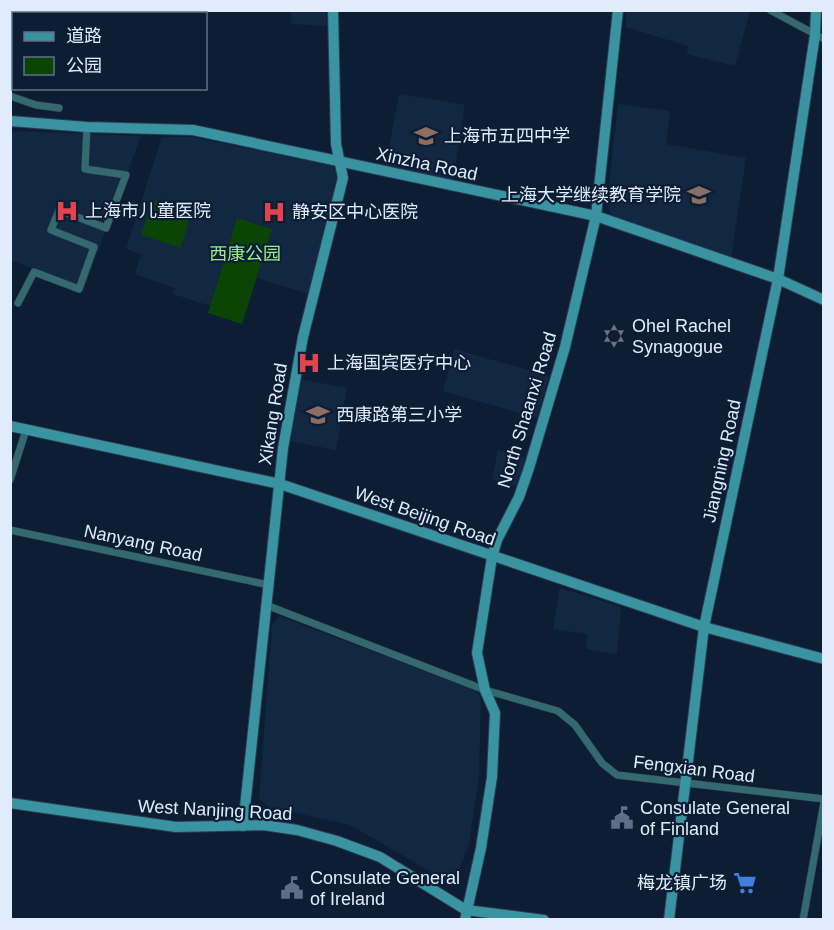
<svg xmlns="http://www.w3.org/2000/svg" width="834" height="930" viewBox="0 0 834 930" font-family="Helvetica,'Noto Sans SC',sans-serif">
<rect width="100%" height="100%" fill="#0d1e34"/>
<g fill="#122742">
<polygon points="291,11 326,11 327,26 291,24"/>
<polygon points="626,11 626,10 750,11 735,66 687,54 688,46 626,27"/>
<polygon points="399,94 465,105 453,181 385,168"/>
<polygon points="618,104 670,111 666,144 746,158 731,258 618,219 611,213 607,203"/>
<polygon points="10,131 141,136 84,289 11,260"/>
<polygon points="162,137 193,137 333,166 338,179 309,294 257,278 272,229 237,218 210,306 173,294 175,288 135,274 141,254 126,249"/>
<polygon points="454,349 549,376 537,418 443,391"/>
<polygon points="300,379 347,388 336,450 289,441"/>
<polygon points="498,450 525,457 520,487 492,480"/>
<polygon points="560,588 621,607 617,654 586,649 587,634 553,629"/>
<polygon points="279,616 475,690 481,699 479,776 469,845 456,877 445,880 350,825 269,807 259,798 272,626"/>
</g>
<g fill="#0b4506">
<polygon points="153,200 191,212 181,248 141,235"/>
<polygon points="237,218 272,229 242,324 208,313"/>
</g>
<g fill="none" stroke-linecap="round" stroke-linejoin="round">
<g stroke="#2b3b50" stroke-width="8">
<g id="street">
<polyline points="770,10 824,39"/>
<polyline points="10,96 36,105 59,108"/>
<polyline points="18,303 34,272 79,289 94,247 51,230 59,210 106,228 126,175 85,169 87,127"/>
<polyline points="10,480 26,430"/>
<polyline points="10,530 269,585"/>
<polyline points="266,605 485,690 558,711 575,725 602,763 617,775 824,799"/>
<polyline points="803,920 824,802"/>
</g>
</g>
<g stroke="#2b3b50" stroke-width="12">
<g id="secondary">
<polyline points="10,121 87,127 193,130 596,216 778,279 824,300"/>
<polyline points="10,426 280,484 704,627 824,659"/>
<polyline points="10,803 176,827 263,825 297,830 337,841 380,857 466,910 544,920"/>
<polyline points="243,826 283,448 303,337 343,178 336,144 333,10"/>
<polyline points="465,920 481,848 492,777 495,713 485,690 477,653 492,557 497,540 519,497 529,468 565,347 596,216 618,10"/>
<polyline points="669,920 704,627 778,279 815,35 816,10"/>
</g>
</g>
<use href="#street" stroke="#346970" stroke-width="7"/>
<use href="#secondary" stroke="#3993a0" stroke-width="10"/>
</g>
<defs>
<g id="school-bare" transform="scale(1.8)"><path d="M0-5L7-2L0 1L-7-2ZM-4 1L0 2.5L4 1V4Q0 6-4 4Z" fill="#8d6e63" stroke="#0d1e34" stroke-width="2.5" paint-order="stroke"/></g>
<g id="hospital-bare" transform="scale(1.8)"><path d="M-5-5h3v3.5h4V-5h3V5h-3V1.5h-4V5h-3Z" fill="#e0444e" stroke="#0d1e34" stroke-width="2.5" paint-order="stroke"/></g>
<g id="synagogue-bare" transform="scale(1.8)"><path d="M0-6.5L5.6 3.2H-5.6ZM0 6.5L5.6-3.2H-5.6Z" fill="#6b7280" stroke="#0d1e34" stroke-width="2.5" paint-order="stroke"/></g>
<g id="civic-bare" transform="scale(1.8)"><path d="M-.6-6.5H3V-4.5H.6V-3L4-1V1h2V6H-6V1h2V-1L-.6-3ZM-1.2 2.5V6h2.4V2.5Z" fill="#5c6f8a" stroke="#0d1e34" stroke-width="2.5" paint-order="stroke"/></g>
<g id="supermarket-bare" transform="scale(1.8)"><path d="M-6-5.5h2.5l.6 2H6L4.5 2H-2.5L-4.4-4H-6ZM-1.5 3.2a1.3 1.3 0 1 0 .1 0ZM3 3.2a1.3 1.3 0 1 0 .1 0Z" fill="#3f7fe0" stroke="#0d1e34" stroke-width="2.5" paint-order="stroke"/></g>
</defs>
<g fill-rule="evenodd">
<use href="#school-bare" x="426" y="136"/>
<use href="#school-bare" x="699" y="195"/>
<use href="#hospital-bare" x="67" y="211"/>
<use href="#hospital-bare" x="274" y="212"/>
<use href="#synagogue-bare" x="614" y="336"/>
<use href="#hospital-bare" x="309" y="363"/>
<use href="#school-bare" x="318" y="415"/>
<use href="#civic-bare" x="622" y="818"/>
<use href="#supermarket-bare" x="745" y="883"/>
<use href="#civic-bare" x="292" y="888"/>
</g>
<g text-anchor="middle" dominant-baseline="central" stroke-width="4.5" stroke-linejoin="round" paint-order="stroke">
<g font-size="18" fill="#e0ecfb" stroke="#0d1e34" text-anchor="start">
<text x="444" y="136">上海市五四中学</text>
<text x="681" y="195" text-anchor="end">上海大学继续教育学院</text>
<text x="85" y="211">上海市儿童医院</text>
<text x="292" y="212">静安区中心医院</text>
<text x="632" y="326">Ohel Rachel<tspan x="632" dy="21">Synagogue</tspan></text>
<text x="327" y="363">上海国宾医疗中心</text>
<text x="336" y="415">西康路第三小学</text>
<text x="640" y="808">Consulate General<tspan x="640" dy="21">of Finland</tspan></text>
<text x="310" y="878">Consulate General<tspan x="310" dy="21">of Ireland</tspan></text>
<text x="727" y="883" text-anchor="end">梅龙镇广场</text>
</g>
<g font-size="18" fill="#e0ecfb" stroke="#0d1e34">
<text transform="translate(427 164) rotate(12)">Xinzha Road</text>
<text transform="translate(527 410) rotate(-73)">North Shaanxi Road</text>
<text transform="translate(273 414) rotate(-81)">Xikang Road</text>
<text transform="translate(722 461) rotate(-78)">Jiangning Road</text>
<text transform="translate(425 516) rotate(19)">West Beijing Road</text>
<text transform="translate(143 543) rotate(12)">Nanyang Road</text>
<text transform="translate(694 769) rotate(7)">Fengxian Road</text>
<text transform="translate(215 810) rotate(3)">West Nanjing Road</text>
</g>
<g font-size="18" fill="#94ed8b" stroke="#0d1e34">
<text x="245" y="254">西康公园</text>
</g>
</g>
<rect width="834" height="930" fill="none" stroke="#e0ecfb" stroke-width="24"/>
<rect x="12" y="12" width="195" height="78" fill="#0d1e34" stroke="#617084" stroke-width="1.5"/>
<rect x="24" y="32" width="30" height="9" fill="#3993a0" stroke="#617084" stroke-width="1.5"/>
<text x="66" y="42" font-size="18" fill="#e0ecfb">道路</text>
<rect x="24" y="57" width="30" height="18" fill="#0b4506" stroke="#617084" stroke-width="1.5"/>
<text x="66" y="72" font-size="18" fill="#e0ecfb">公园</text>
</svg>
